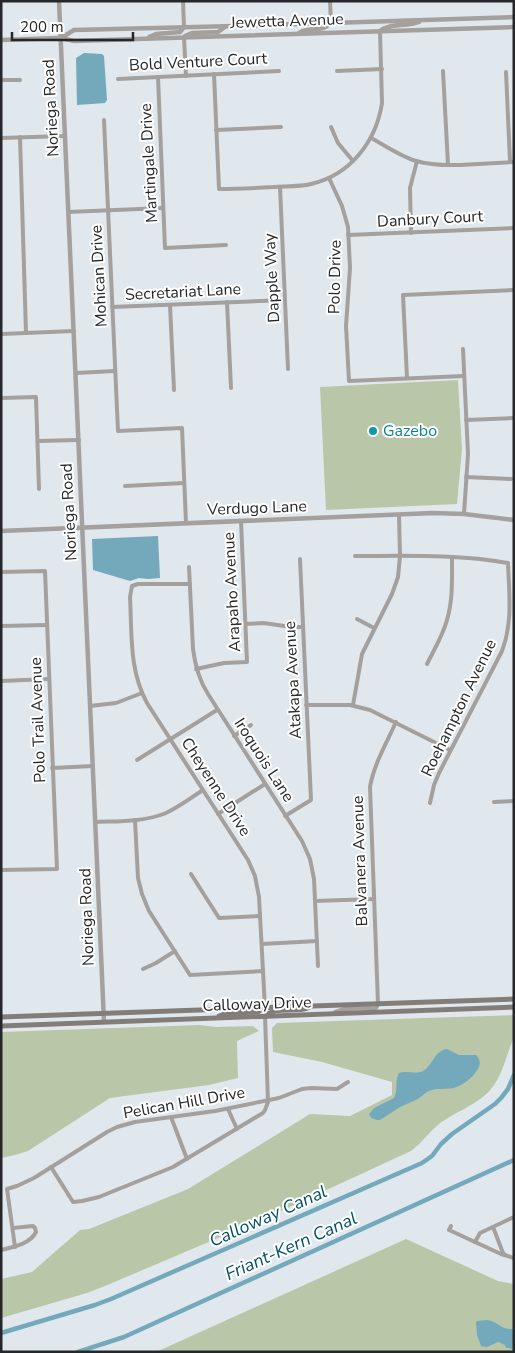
<svg xmlns="http://www.w3.org/2000/svg" width="515" height="1353" viewBox="0 0 515 1353" font-family="'Nunito Sans',sans-serif">
<rect width="100%" height="100%" fill="#e0e8ee"/>
<g fill="#b9c7a8">
<polygon points="458,380 462,449 457,504 326,510 320,387"/>
<path d="M514 1015V1037L512 1042C506 1057 502 1076 491 1089 479 1104 455 1112 439 1124 429 1132 422 1143 411 1151L270 1216 105 1286 87 1293 1 1318V1279L32 1272 80 1230 89 1229 188 1189 310 1114 350 1116 392 1095V1082L322 1062 273 1052 272 1028 277 1023Z"/>
<polygon points="200,1025 216,1027 253,1026 259,1031 237,1041 238,1078 209,1085 110,1098 28,1151 15,1155 1,1158 1,1032"/>
<polygon points="406,1239 498,1281 514,1284 514,1352 156,1352"/>
</g>
<g fill="#74a9bc">
<polygon points="84,53 102,54 104,56 107,100 105,103 77,105 76,58"/>
<polygon points="158,536 160,578 148,579 139,578 130,581 93,570 92,539"/>
<path d="M447 1049 459 1055H476C489 1066 465 1085 454 1088 445 1090 436 1087 427 1092 424 1094 421 1097 418 1099 412 1102 406 1104 400 1107 393 1111 387 1116 380 1120H377L371 1118 369 1114 374 1108 394 1098C399 1088 394 1082 399 1073 407 1070 416 1075 423 1071 433 1065 434 1051 447 1049Z"/>
<path d="M487 1320C498 1321 500 1330 514 1329V1350L509 1348H506L505 1345 498 1342 487 1347 481 1346 477 1335 476 1322 477 1321Z"/>
</g>
<g fill="none" stroke-linecap="round" stroke-linejoin="round">
<g stroke="#74a9bc" stroke-width="4.5">
<polyline points="1,1333 95,1305 111,1299 422,1163 432,1156 441,1144 452,1134 495,1104 501,1098 508,1089 514,1075"/>
<polyline points="78,1352 124,1337 514,1160"/>
</g>
<g stroke="#a4a09d" stroke-width="4">
<polyline points="183,1 184,27"/>
<polyline points="330,1 331,23"/>
<polyline points="184,37 186,76"/>
<polyline points="337,71 382,69"/>
<polyline points="443,71 448,165"/>
<polyline points="506,72 510,162"/>
<path d="M214 74 219 189C237 189 255 188 273 187 285 186 298 187 311 184 350 175 376 142 382 103L380 31"/>
<polyline points="158,77 165,248 226,245"/>
<polyline points="118,79 279,71"/>
<polyline points="1,80 20,80"/>
<polyline points="104,120 118,431 182,428 186,523"/>
<polyline points="331,127 338,143 353,161"/>
<polyline points="216,130 281,127"/>
<polyline points="20,137 26,333"/>
<polyline points="1,138 65,136"/>
<path d="M371 138C386 146 400 156 416 161 444 169 485 163 514 162"/>
<polyline points="329,178 342,206 348,227 350,268 346,326 349,381 464,376"/>
<polyline points="280,187 288,369"/>
<polyline points="68,212 163,208"/>
<polyline points="411,233 410,188 417,161"/>
<polyline points="348,235 513,228"/>
<polyline points="227,302 231,388"/>
<polyline points="170,305 174,390"/>
<polyline points="112,307 285,300"/>
<polyline points="1,334 74,331"/>
<polyline points="463,349 468,454 464,514"/>
<polyline points="76,373 115,371"/>
<polyline points="407,378 403,295 514,290"/>
<polyline points="1,398 36,397 39,489"/>
<polyline points="466,420 514,418"/>
<polyline points="38,441 79,440"/>
<polyline points="466,477 511,479"/>
<polyline points="125,486 184,483"/>
<path d="M355 556C406 556 458 554 508 563 509 593 513 622 502 651L439 773 434 785 430 803"/>
<path d="M189 567 193 649C195 665 199 680 208 694L302 841 310 859 314 879 318 966"/>
<polyline points="1,572 45,571 57,869 1,870"/>
<path d="M190 584H138L132 586 130 597C132 634 129 670 147 703L248 860 255 876 259 897 265 1008"/>
<polyline points="357,619 374,628"/>
<polyline points="245,624 264,623 291,627 303,627"/>
<polyline points="1,626 47,625"/>
<path d="M427 664C434 650 443 635 447 620 453 600 452 578 452 557"/>
<polyline points="196,669 224,663 247,662 241,521"/>
<polyline points="1,681 49,679"/>
<polyline points="306,705 350,705 370,710 450,750"/>
<polyline points="353,705 362,654 392,594 398,577 400,556 399,515"/>
<polyline points="90,706 116,703 142,693"/>
<polyline points="234,736 251,725"/>
<polyline points="137,760 217,710"/>
<polyline points="52,768 93,766"/>
<polyline points="494,802 514,801"/>
<polyline points="218,814 265,784"/>
<polyline points="285,816 311,800 300,559"/>
<polyline points="135,820 138,878 142,894 149,911 190,975 263,971"/>
<path d="M95 822C119 821 144 822 166 813 179 807 191 798 203 790"/>
<polyline points="191,874 219,918 260,916"/>
<polyline points="315,901 373,899"/>
<polyline points="262,944 317,941"/>
<polyline points="143,969 156,963 175,951"/>
<path d="M335 1012 344 1009 376 1008 378 1004 370 787C374 764 386 744 396 722"/>
<polyline points="228,1109 237,1129"/>
<polyline points="171,1117 187,1159"/>
<polyline points="51,1167 73,1202 82,1201 99,1197 173,1167 263,1113 265,1110 268,1102 265,1016"/>
<polyline points="451,1226 449,1230 501,1254 514,1258"/>
<polyline points="493,1227 503,1253 505,1255"/>
<polyline points="475,1242 480,1233 514,1217"/>
<polyline points="15,1247 7,1189 17,1186 34,1178 107,1132 117,1127 135,1122 215,1111 279,1098 302,1089 311,1088 337,1089 348,1082"/>
<path d="M1 1250C14 1247 30 1244 36 1232L35 1228 33 1226 13 1228"/>
</g>
<g stroke="#a4a09d" stroke-width="4.5">
<polyline points="59,1 104,1022"/>
<path d="M380 31C388 23 407 27 419 22"/>
<path d="M299 33C309 26 322 33 331 23"/>
<polyline points="185,36 192,33 218,32 225,27"/>
<polyline points="149,37 156,34 180,32 184,27"/>
<polyline points="61,38 74,30 235,26 514,17"/>
<polyline points="1,40 61,38 74,41 514,27"/>
<polyline points="1,531 433,513 464,514 514,520"/>
</g>
<g stroke="#837d7a" stroke-width="5">
<polyline points="219,1016 227,1013 258,1012 264,1008"/>
<path d="M265 1016C275 1006 295 1013 308 1008"/>
<polyline points="1,1017 514,999"/>
<polyline points="1,1026 514,1007"/>
</g>
</g>
<circle fill="#0f9aa8" stroke="#fff" stroke-width="2" cx="373" cy="431" r="5"/>
<g text-anchor="middle" dominant-baseline="central" stroke-width="4" stroke-linejoin="round" paint-order="stroke">
<g font-size="16" fill="#25272a" stroke="#fff">
<text transform="translate(287 21) rotate(-2)">Jewetta Avenue</text>
<text transform="translate(198 62) rotate(-3)">Bold Venture Court</text>
<text transform="translate(51 108) rotate(-93)">Noriega Road</text>
<text transform="translate(149 163) rotate(-93)">Martingale Drive</text>
<text transform="translate(430 219) rotate(-3)">Danbury Court</text>
<text transform="translate(99 276) rotate(-93)">Mohican Drive</text>
<text transform="translate(335 277) rotate(-89)">Polo Drive</text>
<text transform="translate(272 278) rotate(-93)">Dapple Way</text>
<text transform="translate(183 292) rotate(-3)">Secretariat Lane</text>
<text transform="translate(257 508) rotate(-2)">Verdugo Lane</text>
<text transform="translate(69 512) rotate(-93)">Noriega Road</text>
<text transform="translate(232 592) rotate(-93)">Arapaho Avenue</text>
<text transform="translate(293 680) rotate(-93)">Atakapa Avenue</text>
<text transform="translate(459 708) rotate(-64)">Roehampton Avenue</text>
<text transform="translate(38 720) rotate(-92)">Polo Trail Avenue</text>
<text transform="translate(264 760) rotate(57)">Iroquois Lane</text>
<text transform="translate(216 787) rotate(57)">Cheyenne Drive</text>
<text transform="translate(360 861) rotate(-92)">Balvanera Avenue</text>
<text transform="translate(87 917) rotate(-92)">Noriega Road</text>
<text transform="translate(257 1004) rotate(-2)">Calloway Drive</text>
<text transform="translate(184 1103) rotate(-10)">Pelican Hill Drive</text>
</g>
<g font-size="16" fill="#0d838f" stroke="#fff" text-anchor="start">
<text x="383" y="431">Gazebo</text>
</g>
<g font-size="18" font-style="italic" fill="#035165" stroke="#fff">
<text transform="translate(268 1216) rotate(-24)">Calloway Canal</text>
<text transform="translate(291 1246) rotate(-24)">Friant-Kern Canal</text>
</g>
</g>
<rect width="515" height="1353" fill="none" stroke="#25272a" stroke-width="5"/>
<path d="M12 32v8h121v-8" fill="none" stroke="#25272a" stroke-width="2.5"/>
<text x="20" y="32" font-size="15" fill="#25272a" stroke="#ffffff" stroke-width="4" paint-order="stroke">200 m</text>
</svg>
